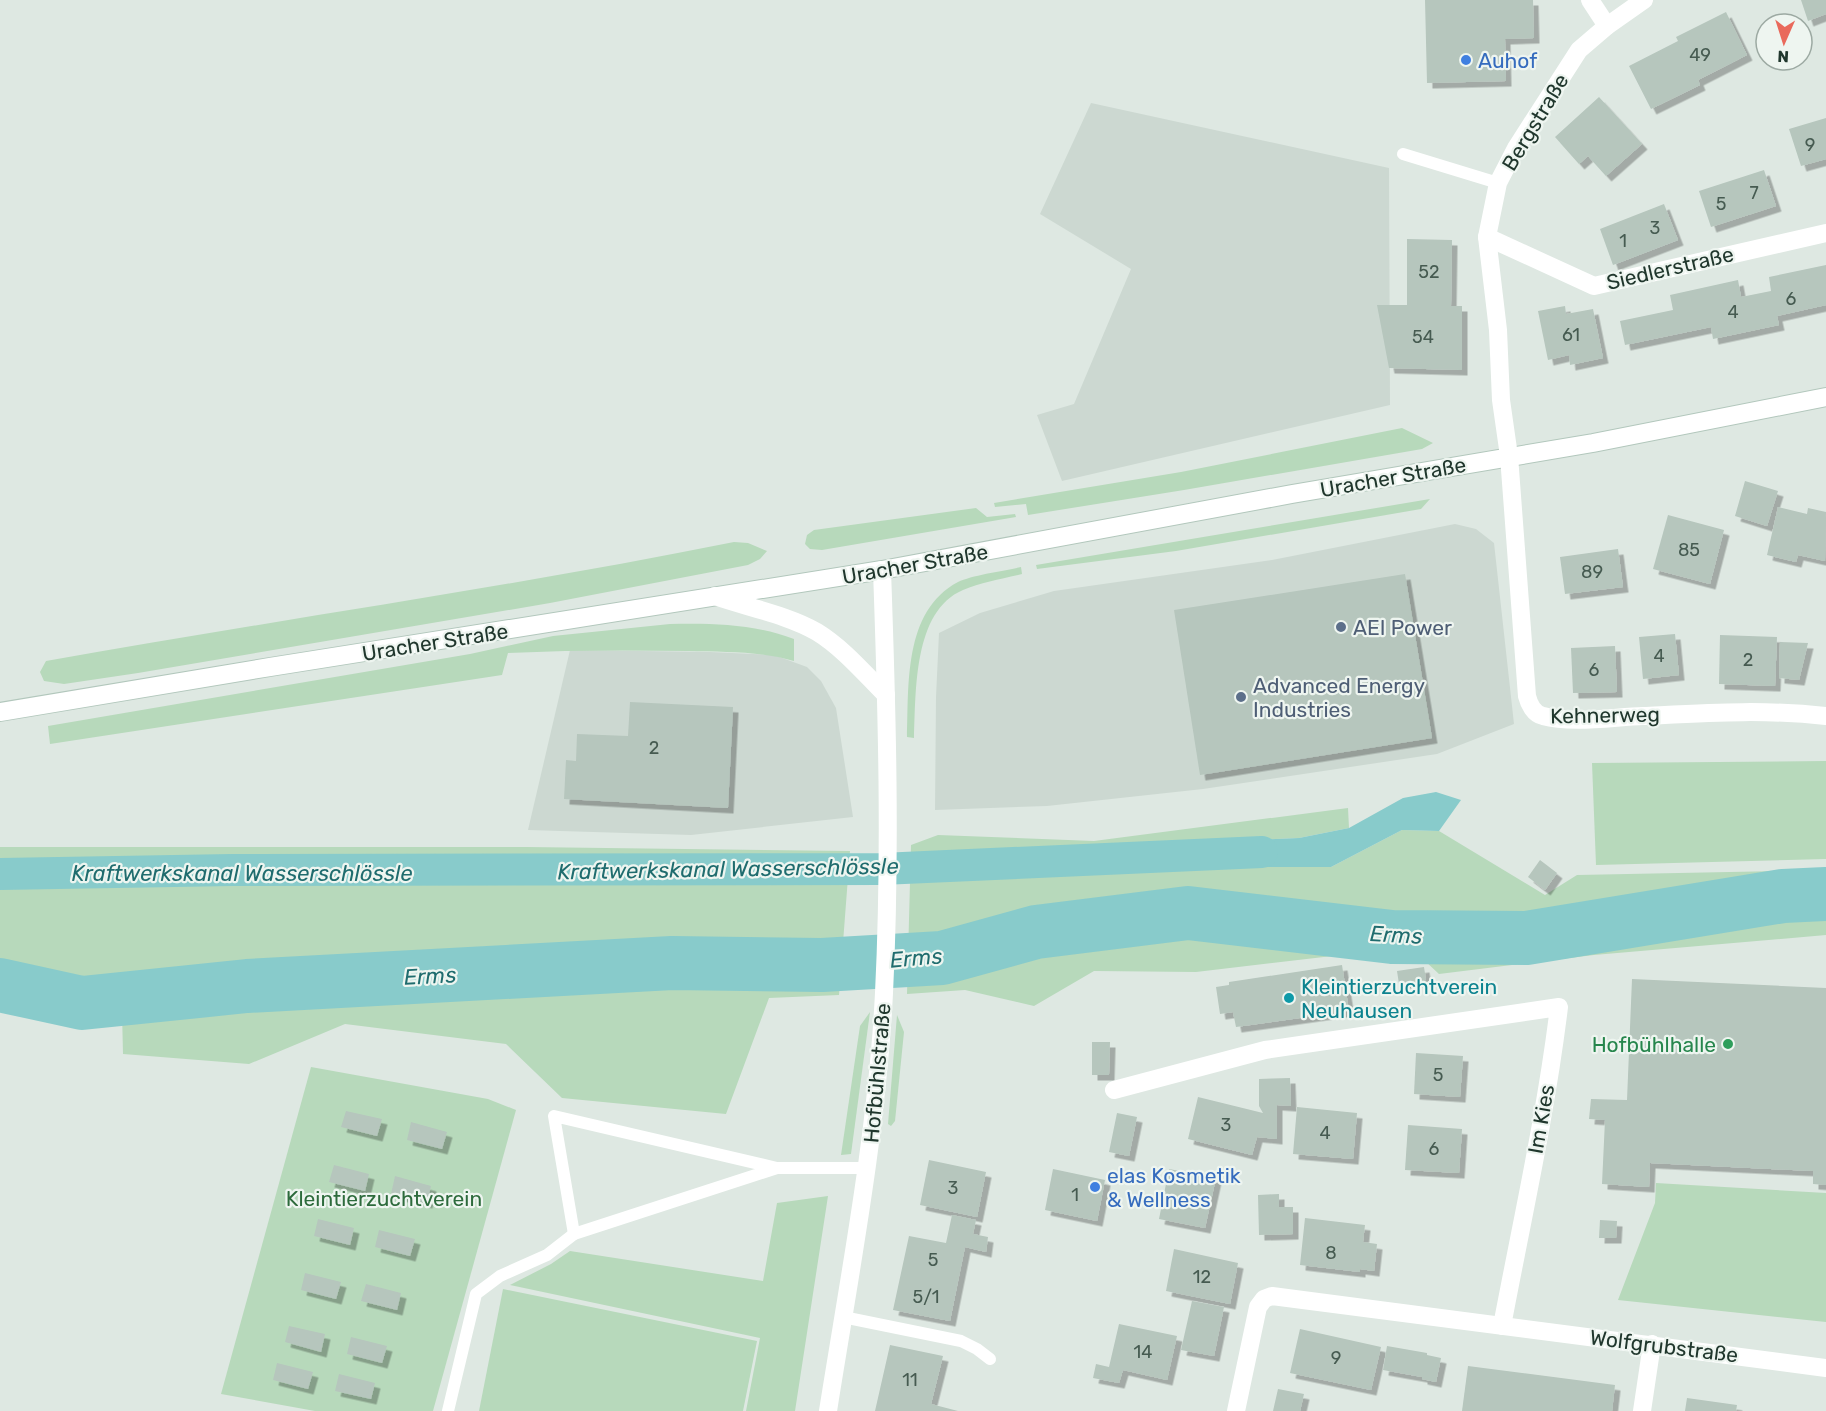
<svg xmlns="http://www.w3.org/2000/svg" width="1826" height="1411" viewBox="0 0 1826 1411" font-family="Rubik,sans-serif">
<defs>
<filter id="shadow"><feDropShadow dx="5.5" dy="5.5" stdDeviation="0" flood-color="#0004"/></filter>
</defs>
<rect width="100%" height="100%" fill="#dee8e2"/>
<g fill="#ccd8d1">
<polygon points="1091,103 1389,168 1390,405 1062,481 1037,415 1074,404 1131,269 1040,214"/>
<polygon points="1455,524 1476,529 1494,543 1514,724 1437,754 1203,789 1047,806 935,810 936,697 939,633 980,613 1054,591 1272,560"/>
<polygon points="570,650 710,652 774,655 807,667 821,681 836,708 853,817 691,835 528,830"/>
</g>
<g fill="#b7d9bb">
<polygon points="1402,428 1433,443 1422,449 1184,490 1028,515 1026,504 995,507 994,503 1181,472"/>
<polygon points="1430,499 1421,509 1176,551 1037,569 1036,565"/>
<polygon points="976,508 987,517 1015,514 1016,517 822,550 810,549 805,544 807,535 814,530"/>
<path d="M734 542 748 543 767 551 760 559 748 565 550 603 138 673 64 684 44 681 40 672 46 661C275 620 506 588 734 542Z"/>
<path d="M1021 567 1022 574C1002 579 981 582 963 590 913 611 916 692 914 738L907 737C909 686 903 611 958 582 972 575 1004 571 1021 567Z"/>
<path d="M670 624C712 623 754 624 794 639V661C761 651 724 652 689 651 628 650 568 650 508 653L502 675 50 744 48 726 470 654 553 636Z"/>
<polygon points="1826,761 1826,859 1596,865 1592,763"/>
<polygon points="1348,808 1349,828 1299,838 1222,841 1331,867 1402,830 1439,831 1545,895 1577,875 1826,870 1826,935 1594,955 1439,974 1424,960 1384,950 1196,972 1094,971 1034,1006 965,990 907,994 911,845 938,835 1094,841"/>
<polygon points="0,847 527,847 850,851 839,995 769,998 726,1114 562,1098 506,1044 345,1024 249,1064 123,1054 122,1012 0,995"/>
<polygon points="870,1012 851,1154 841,1155 860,1026"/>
<polygon points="897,1015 904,1032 895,1121 891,1126 888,1124"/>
<polygon points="311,1067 488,1099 516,1110 433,1411 315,1411 221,1394"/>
<polygon points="1656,1183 1826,1193 1826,1322 1618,1300 1655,1203"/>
<polygon points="828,1196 795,1411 746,1411 760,1338 510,1285 551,1264 570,1251 763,1281 777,1203"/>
<polygon points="503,1289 757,1341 743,1411 479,1411"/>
</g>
<polygon fill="#88cbcb" points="1436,792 1461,800 1439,831 1402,830 1331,867 1218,867 1222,841 1299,838 1349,828 1403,798"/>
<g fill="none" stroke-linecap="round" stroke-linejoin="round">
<polyline stroke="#88cbcb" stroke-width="32" points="0,874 232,870 881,869 1262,852"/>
<polyline stroke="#88cbcb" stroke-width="54" points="0,985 82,1003 247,986 672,963 822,965 942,958 1036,932 1188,913 1392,937 1526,938 1783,896 1826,894"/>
</g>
<g fill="#b6c6bd" filter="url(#shadow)">
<polygon points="1425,0 1533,0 1534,38 1505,39 1506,81 1427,83"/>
<polygon points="1801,0 1826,0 1826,14 1808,21"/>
<polygon points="1726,12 1747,55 1698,80 1700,85 1651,109 1629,66 1678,41 1676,37"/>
<polygon points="1599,97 1642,144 1606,176 1588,156 1579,164 1555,137"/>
<polygon points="1826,118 1826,159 1801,166 1789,129"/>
<polygon points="1764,170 1776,206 1711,227 1699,191"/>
<polygon points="1664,204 1678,240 1613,265 1600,229"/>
<polygon points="1407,239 1452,240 1451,306 1462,306 1462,370 1389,368 1377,305 1407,305"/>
<polygon points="1826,265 1826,305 1777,316 1779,325 1713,339 1711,327 1625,345 1620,321 1673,310 1670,295 1738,280 1741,297 1771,291 1769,277"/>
<polygon points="1565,306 1566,314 1593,309 1603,358 1570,365 1569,355 1548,360 1538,311"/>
<polygon points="1745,481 1778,491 1767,526 1735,516"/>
<polygon points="1778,507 1807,514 1808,508 1826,512 1825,561 1798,555 1796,562 1767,555"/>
<polygon points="1668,515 1724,530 1710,584 1653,569"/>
<polygon points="1618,549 1623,587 1565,594 1560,557"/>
<polygon points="1405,574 1432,738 1200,775 1174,610"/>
<polygon points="1675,634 1679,675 1643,679 1639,637"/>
<polygon points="1720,635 1777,637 1775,686 1719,684"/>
<polygon points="1780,642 1808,643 1799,680 1779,678"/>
<polygon points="1615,646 1617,692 1573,693 1571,648"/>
<polygon points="630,702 733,707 728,808 564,799 566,760 576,761 577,734 628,736"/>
<polygon points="1540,860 1557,873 1545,890 1528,877"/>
<polygon points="1342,965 1349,1011 1236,1027 1233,1012 1220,1014 1216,987 1229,985 1229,982"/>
<polygon points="1424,967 1426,980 1399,984 1397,971"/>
<polygon points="1632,979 1826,988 1826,1185 1813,1184 1813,1171 1650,1163 1649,1187 1602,1184 1605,1120 1589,1119 1591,1099 1627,1100"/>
<polygon points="1092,1042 1110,1042 1109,1075 1092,1075"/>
<polygon points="1416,1053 1463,1056 1460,1097 1414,1094"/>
<polygon points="1290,1078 1291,1106 1277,1105 1277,1139 1257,1137 1252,1155 1188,1139 1198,1097 1263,1113 1259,1106 1259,1079"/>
<polygon points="1297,1107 1357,1113 1353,1159 1293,1154"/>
<polygon points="346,1111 382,1119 377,1136 341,1127"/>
<polygon points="1117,1113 1137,1117 1129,1156 1109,1152"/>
<polygon points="411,1122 447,1132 442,1149 407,1140"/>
<polygon points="1408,1125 1462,1129 1459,1173 1405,1170"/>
<polygon points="929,1160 986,1172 977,1217 920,1205"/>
<polygon points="334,1165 369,1174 365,1191 329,1182"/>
<polygon points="1053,1169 1105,1180 1097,1221 1045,1210"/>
<polygon points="1169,1169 1216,1178 1205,1228 1159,1219"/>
<polygon points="395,1176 431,1186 427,1203 391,1194"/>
<polygon points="1279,1194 1279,1207 1293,1207 1293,1234 1259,1235 1258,1195"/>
<polygon points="952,1215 976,1220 973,1234 988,1237 986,1252 965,1247 950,1321 893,1310 909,1236 946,1243"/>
<polygon points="1305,1218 1365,1225 1363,1242 1377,1244 1374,1271 1360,1269 1360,1272 1300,1265"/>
<polygon points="318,1219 354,1228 350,1245 314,1236"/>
<polygon points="1600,1220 1617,1221 1616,1238 1599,1238"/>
<polygon points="379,1230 415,1239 410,1256 375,1247"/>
<polygon points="1174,1249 1238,1263 1230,1304 1166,1291"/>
<polygon points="305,1273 341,1282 336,1299 301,1290"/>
<polygon points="366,1284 401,1293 397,1310 361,1301"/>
<polygon points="1192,1301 1224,1307 1214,1356 1181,1350"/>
<polygon points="1119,1324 1177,1336 1167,1380 1123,1370 1119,1383 1093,1378 1096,1364 1109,1367"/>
<polygon points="289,1326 325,1334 321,1352 285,1342"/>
<polygon points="1300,1329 1381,1347 1371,1390 1290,1373"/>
<polygon points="351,1337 387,1346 382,1363 347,1354"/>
<polygon points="890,1345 943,1356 931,1404 958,1411 875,1411"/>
<polygon points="1387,1346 1427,1353 1427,1355 1441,1358 1436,1382 1422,1379 1422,1377 1383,1370"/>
<polygon points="277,1363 313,1372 308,1389 273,1380"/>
<polygon points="1468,1366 1615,1385 1612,1411 1462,1411"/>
<polygon points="339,1374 375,1383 371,1399 335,1391"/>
<polygon points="1278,1389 1304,1394 1300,1411 1273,1411"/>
<polygon points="1687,1398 1737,1405 1736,1411 1685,1411"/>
</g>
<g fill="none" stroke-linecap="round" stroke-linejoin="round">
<g stroke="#b2c7bc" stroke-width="20">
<polyline id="secondary" points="0,712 270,667 882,570 1292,494 1593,443 1826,397"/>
</g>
<g stroke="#fff" stroke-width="12">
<polyline points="1403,154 1498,183"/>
<polyline points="777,1168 554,1116 574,1234 777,1168 867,1168"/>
<polyline points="843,1317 961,1341 977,1349 990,1359"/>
<polyline points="448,1411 476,1294 500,1276 547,1255 574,1234"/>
</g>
<g stroke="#fff" stroke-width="18">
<polyline points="1590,0 1607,26"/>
<path d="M1644 0 1607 26 1579 50 1516 148 1498 183 1487 237 1498 330 1501 400 1509 456 1527 696C1529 704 1534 714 1543 716 1572 724 1613 717 1643 716 1705 713 1764 709 1826 716"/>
<polyline points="1487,237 1594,286 1826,233"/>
<path d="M715 596C746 607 788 615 817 632 843 648 864 673 886 695"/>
<path d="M1114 1090 1265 1050 1559 1007C1546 1114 1522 1220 1502 1326"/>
<path d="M828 1411C850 1272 877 1133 884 993 891 852 887 711 882 570"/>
<polyline points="1236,1411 1258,1307 1264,1299 1272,1296 1826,1368"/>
<polyline points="1642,1411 1652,1344"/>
</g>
<use href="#secondary" stroke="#fff" stroke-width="18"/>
</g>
<g fill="#3f7fe0" stroke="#eef5f0" stroke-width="2">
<circle cx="1466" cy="60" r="6"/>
<circle cx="1095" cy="1187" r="6"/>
</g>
<g fill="#5c6f8a" stroke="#eef5f0" stroke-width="2">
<circle cx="1341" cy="627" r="6"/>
<circle cx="1241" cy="697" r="6"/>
</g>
<circle fill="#0f9aa8" stroke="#eef5f0" stroke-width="2" cx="1289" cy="998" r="6"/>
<circle fill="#2e9e5b" stroke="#eef5f0" stroke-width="2" cx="1728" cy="1044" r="6"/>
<g text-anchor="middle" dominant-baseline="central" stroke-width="4.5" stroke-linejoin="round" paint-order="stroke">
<g font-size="18" fill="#465b51">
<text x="1700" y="55">49</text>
<text x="1810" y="145">9</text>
<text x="1754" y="193">7</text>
<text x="1721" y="204">5</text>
<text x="1655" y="228">3</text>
<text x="1623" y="241">1</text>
<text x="1429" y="272">52</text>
<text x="1791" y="299">6</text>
<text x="1733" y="312">4</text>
<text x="1571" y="335">61</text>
<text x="1423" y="337">54</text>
<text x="1689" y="550">85</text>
<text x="1592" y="572">89</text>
<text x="1659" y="656">4</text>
<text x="1748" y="660">2</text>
<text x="1594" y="670">6</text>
<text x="654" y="748">2</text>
<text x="1438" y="1075">5</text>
<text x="1226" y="1125">3</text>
<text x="1325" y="1133">4</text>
<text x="1434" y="1149">6</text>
<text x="953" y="1188">3</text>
<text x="1075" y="1195">1</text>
<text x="1331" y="1253">8</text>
<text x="933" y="1260">5</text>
<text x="1202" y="1277">12</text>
<text x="926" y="1297">5/1</text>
<text x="1143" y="1352">14</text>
<text x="1336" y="1358">9</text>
<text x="910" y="1380">11</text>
</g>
<g font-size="21" fill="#366cbe" stroke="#eef5f0" text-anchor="start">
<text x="1478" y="60">Auhof</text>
<text x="1107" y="1175">elas Kosmetik<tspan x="1107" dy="24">&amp; Wellness</tspan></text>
</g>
<g font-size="21" fill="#20372d" stroke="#eef5f0">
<text transform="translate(1535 122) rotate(-59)">Bergstraße</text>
<text transform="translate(1670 268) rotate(-13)">Siedlerstraße</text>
<text transform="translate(1393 477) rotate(-10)">Uracher Straße</text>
<text transform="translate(915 564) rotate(-10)">Uracher Straße</text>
<text transform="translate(435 642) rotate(-9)">Uracher Straße</text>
<text transform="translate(1605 715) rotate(-1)">Kehnerweg</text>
<text transform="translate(877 1073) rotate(-85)">Hofbühlstraße</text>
<text transform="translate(1541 1119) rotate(-80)">Im Kies</text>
<text transform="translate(1664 1346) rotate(7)">Wolfgrubstraße</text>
</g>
<g font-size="21" fill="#4e5e75" stroke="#eef5f0" text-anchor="start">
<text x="1353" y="627">AEI Power</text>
<text x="1253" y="685">Advanced Energy<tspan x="1253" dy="24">Industries</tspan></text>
</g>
<g font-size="21" fill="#0d838f" stroke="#eef5f0" text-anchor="start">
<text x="1301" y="986">Kleintierzuchtverein<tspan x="1301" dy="24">Neuhausen</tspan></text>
</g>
<g font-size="21" fill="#27864d" stroke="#eef5f0" text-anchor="end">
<text x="1716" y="1044">Hofbühlhalle</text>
</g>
<g font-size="21" fill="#2d6b3c" stroke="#eef5f0">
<text x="384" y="1198">Kleintierzuchtverein</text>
</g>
<g font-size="22" font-style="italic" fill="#1f6c6e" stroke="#eef5f0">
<text transform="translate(728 869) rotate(-1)">Kraftwerkskanal Wasserschlössle</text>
<text x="242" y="873">Kraftwerkskanal Wasserschlössle</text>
<text transform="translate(1396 935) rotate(3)">Erms</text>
<text transform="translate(916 958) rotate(-5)">Erms</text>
<text transform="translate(430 976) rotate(-3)">Erms</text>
</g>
</g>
<g transform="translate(1784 42) rotate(183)"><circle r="28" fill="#eef5f0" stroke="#9ca9a2" stroke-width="1.5"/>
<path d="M0-4.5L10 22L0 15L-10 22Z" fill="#e9695b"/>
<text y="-9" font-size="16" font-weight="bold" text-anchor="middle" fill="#20372d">N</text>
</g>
</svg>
